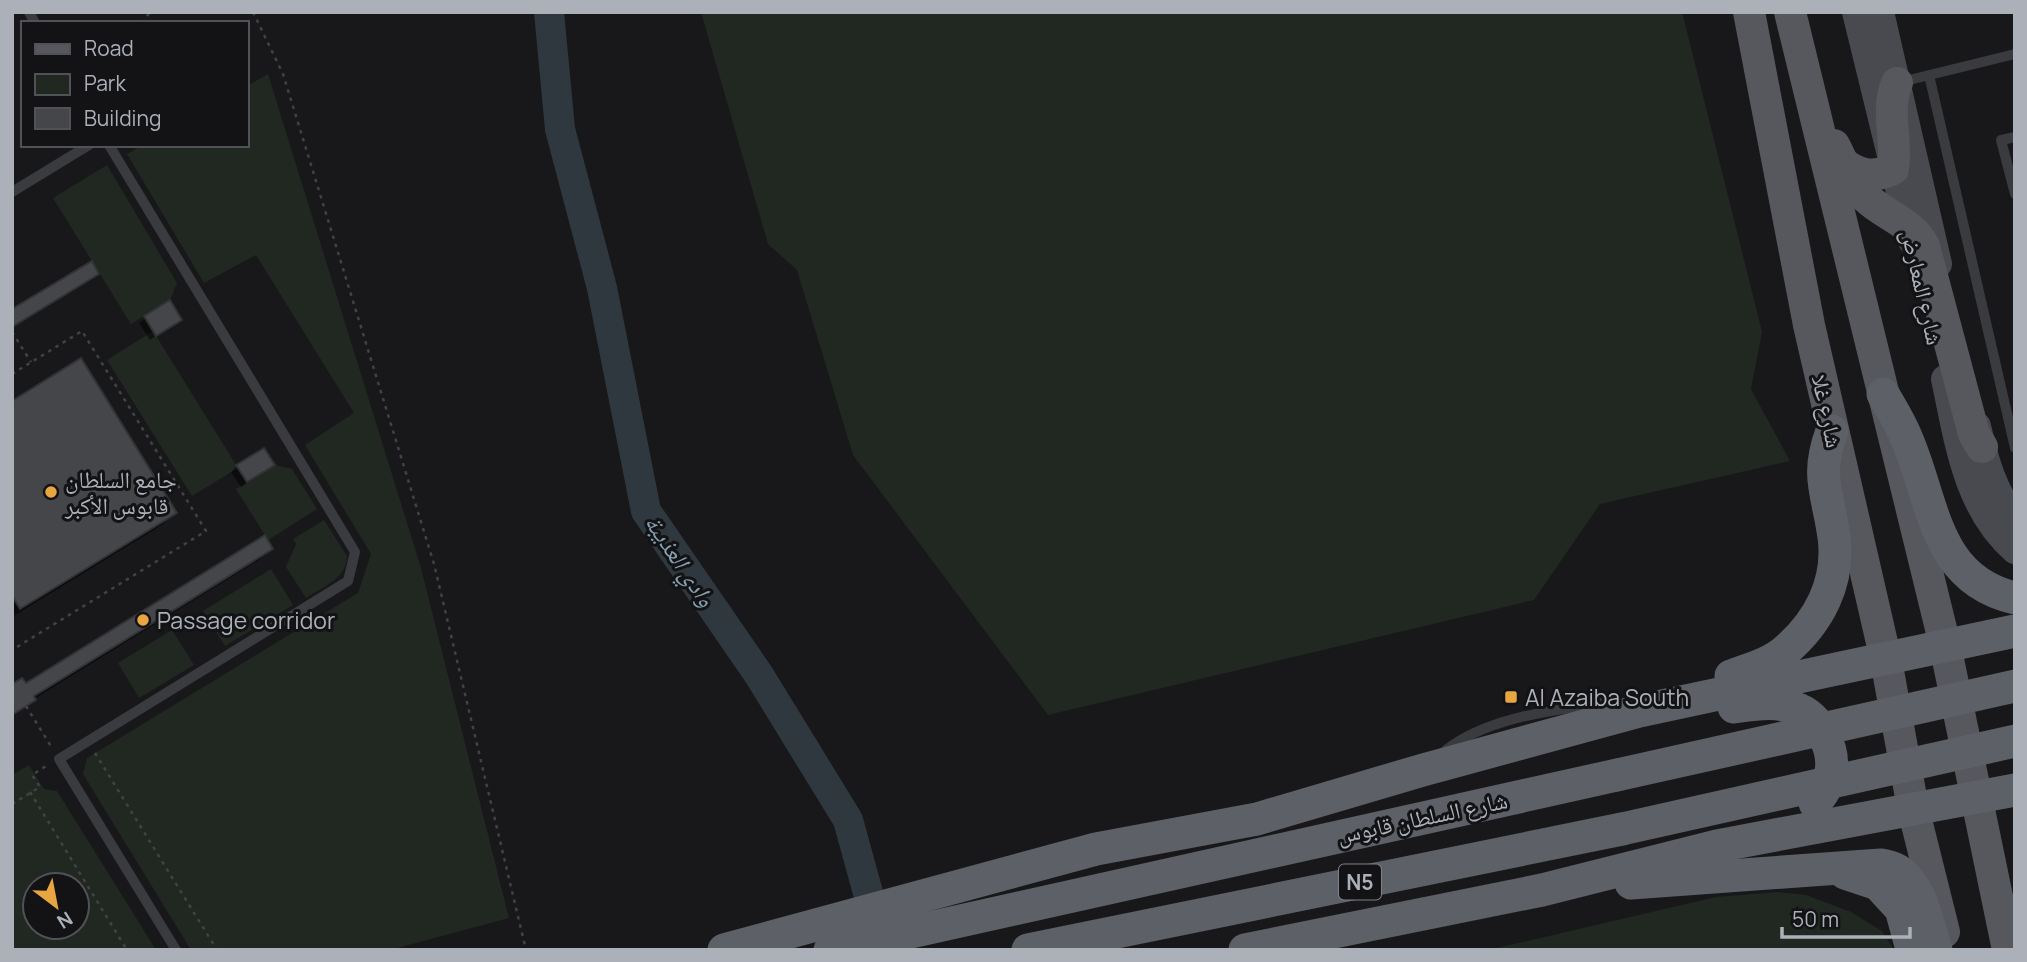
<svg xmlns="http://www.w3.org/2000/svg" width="2027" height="962" viewBox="0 0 2027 962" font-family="Manrope,'Noto Naskh Arabic',sans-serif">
<rect width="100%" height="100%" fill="#18181a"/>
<g fill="#202821" fill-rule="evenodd">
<polygon points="701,12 1682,12 1762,332 1751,389 1790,461 1600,504 1534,600 1048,715 853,455 797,270 768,244"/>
<polygon points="268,74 421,568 509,918 390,950 191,950 83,774 87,758 358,593 371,554 305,445 354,413 256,255 204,283 127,154 143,145 247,145 247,86"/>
<polygon points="107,165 177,283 170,300 131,324 53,198"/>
<polygon points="153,331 238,468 192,496 107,360"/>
<polygon points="275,465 292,469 317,509 268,540 236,489"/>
<path d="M324 520 347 556C347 579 322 587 306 598L286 567 296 544 293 539Z"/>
<polygon points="271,569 293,605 225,646 203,611"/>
<polygon points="172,630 194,665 139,698 118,663"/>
<path d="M29 765 44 789 57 791 156 950H12V775ZM35 885H77V927H35Z"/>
<polygon points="1778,892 1806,895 1851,912 1882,931 1894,950 1488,950 1716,897"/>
</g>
<g fill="#0007">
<polygon points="97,273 90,280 12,328 12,312"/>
<polygon points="170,303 180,319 150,340 139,323"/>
<polygon points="12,403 174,513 162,525 12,617"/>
<polygon points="273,465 241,487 231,472 237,466"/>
<polygon points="271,548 259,560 34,699 12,717 12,686 25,685"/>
</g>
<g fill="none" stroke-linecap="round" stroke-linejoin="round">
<polyline stroke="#2f383e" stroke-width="30" points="549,12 560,129 602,288 646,511 759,675 848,820 879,933"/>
</g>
<g fill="#45464a" stroke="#323336" stroke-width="2">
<polygon points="92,261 99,274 12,327 12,309"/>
<polygon points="170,300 182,320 156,336 144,316"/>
<polygon points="81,358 177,513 20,609 12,596 12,401"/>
<polygon points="264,448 275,465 247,482 236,465"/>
<polygon points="265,535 273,549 34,696 36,700 12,715 12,684 22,678 26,683"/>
</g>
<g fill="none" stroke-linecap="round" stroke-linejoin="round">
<g stroke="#404246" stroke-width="2.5" stroke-dasharray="3.5 5" stroke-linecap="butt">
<polyline points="253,12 283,74 434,564 526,950"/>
<polyline points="142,23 150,12"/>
<polyline points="12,332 31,362"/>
<polyline points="12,374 82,331 206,531 12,650"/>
<polyline points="26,706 52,748"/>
<polyline points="95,753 217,950"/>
<polyline points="30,792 127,950"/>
<polyline points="12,804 40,787 32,775 46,766"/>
</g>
<g stroke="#393b3f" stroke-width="10">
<polyline points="29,12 35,23"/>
<polyline points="1929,75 2015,448"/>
<polyline points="1901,82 2015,54"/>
<polyline points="2015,137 2001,140 2015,194"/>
<polyline points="109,145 355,552 348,581 59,759 176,950"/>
<polyline points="12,192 89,145"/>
<path d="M1446 750C1490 716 1557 710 1610 702L1615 704"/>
</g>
<g stroke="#484a4f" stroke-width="28">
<polyline points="1856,12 1912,241"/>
<polyline points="1880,12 1938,264"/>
<path d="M1945 379C1958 439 1966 508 2015 550"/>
<path d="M1977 426C1985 461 1993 491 2015 519"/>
</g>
<g stroke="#56585e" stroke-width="32">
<polyline points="1749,12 1809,325 1886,660 1913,808 1944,932"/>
<polyline points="1790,12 1945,645 2008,950"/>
<path d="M1834 145C1844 164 1853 188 1870 201 1889 217 1912 223 1924 246L1974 434 1982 447"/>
<path d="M1844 164C1861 176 1874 178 1893 169 1898 139 1885 111 1897 83"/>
</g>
<g stroke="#5e6067" stroke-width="33">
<path d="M1883 394C1891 408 1900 422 1906 437 1934 500 1933 579 2015 598"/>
<path d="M1731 676C1749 669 1770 664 1785 651 1819 622 1840 582 1834 537 1828 493 1815 476 1832 431"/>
<path d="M1734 707C1756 704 1779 700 1800 710 1810 714 1818 724 1823 733 1837 759 1834 781 1815 803"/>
<polyline points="1845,873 1878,884 1901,909 1910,942"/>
<path d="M1631 883 1881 865C1886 866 1893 868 1897 870 1922 886 1928 925 1936 950"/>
<polyline points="724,950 1096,849 1257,819 1423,770 1639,711 2015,631"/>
<polyline points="830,950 1617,775"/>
<polyline points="1028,950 1622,829"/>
<polyline points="1245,950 1542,890 1717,846 2015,790"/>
</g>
<g stroke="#5e6067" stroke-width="33">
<polyline points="1617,775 2015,686"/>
<polyline points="1622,829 2015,741"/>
</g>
</g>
<g fill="#e8a643" stroke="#131315" stroke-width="2.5">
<circle cx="51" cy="492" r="7"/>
<circle cx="143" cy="620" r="7"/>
<rect x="1504" y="690" width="14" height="14" rx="3.5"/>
</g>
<g text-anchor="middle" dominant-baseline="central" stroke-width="6" stroke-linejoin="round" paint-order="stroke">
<rect fill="#131315" stroke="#7d8188" stroke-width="2" x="1339" y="864.5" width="42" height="35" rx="5"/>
<g font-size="21" font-weight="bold" fill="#abb0b9">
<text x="1360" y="882">N5</text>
</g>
<g font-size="23" fill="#abb0b9" stroke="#131315">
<text transform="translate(1923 287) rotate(77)">شارع المعارض</text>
<text transform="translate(1828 411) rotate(78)">شارع غلا</text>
<text transform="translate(1422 817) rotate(-12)">شارع السلطان قابوس</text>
</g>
<g font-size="23" fill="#abb0b9" stroke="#131315" text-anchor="start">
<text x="65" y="479">جامع السلطان<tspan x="65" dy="26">قابوس الأكبر</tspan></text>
<text x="157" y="620">Passage corridor</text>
<text x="1525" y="697">Al Azaiba South</text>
</g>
<g font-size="24" font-style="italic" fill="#859fb2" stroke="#131315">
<text transform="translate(681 560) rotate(56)">وادي العذيبة</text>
</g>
</g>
<rect width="2027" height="962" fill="none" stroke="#abb0b9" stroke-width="28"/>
<rect x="21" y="21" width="228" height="126" fill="#131315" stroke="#505257" stroke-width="2"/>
<rect x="35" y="44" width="35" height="10" fill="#56585e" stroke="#505257" stroke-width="2"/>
<text x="84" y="56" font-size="21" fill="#abb0b9">Road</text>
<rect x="35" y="74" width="35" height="21" fill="#202821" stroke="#505257" stroke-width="2"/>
<text x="84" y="91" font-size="21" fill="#abb0b9">Park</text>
<rect x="35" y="108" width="35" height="21" fill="#45464a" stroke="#505257" stroke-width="2"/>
<text x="84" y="126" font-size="21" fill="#abb0b9">Building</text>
<g transform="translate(56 906) rotate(148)"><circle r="33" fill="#131315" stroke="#505257" stroke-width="2"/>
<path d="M0-5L12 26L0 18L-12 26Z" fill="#e8a643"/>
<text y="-10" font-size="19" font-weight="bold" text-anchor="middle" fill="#abb0b9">N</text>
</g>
<path d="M1782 927v10h128v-10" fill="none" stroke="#abb0b9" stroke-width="3.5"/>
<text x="1792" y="927" font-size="21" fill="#abb0b9" stroke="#131315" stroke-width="5" paint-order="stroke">50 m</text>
</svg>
